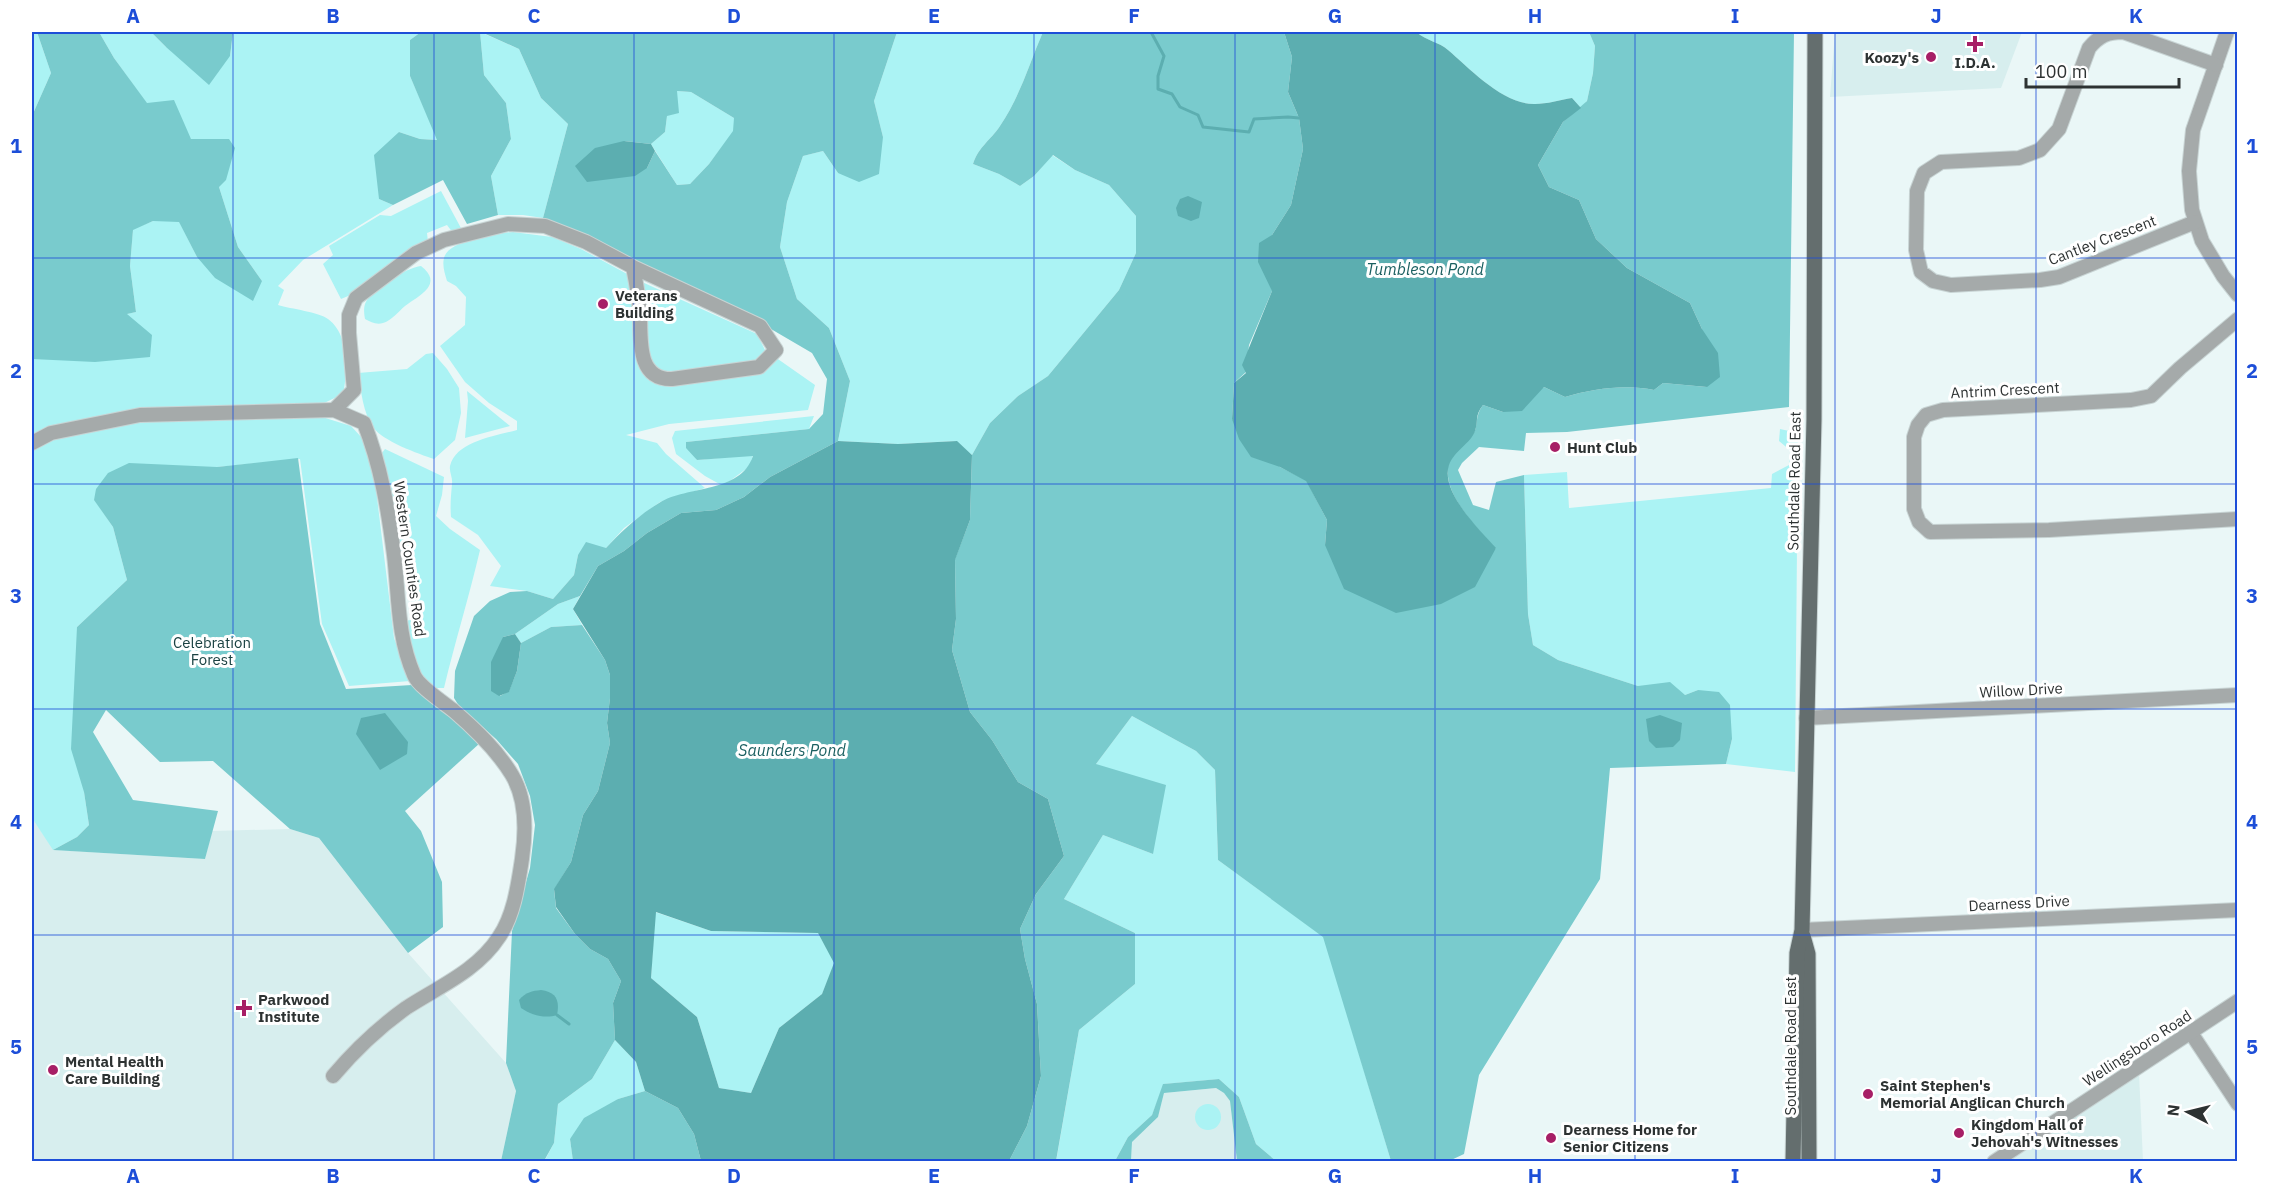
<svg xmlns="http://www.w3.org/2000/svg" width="2269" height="1193" viewBox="0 0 2269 1193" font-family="'IBM Plex Sans',sans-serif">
<rect width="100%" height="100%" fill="#eaf7f7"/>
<g fill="#d7eeee">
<polygon points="1835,32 2022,32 2001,88 1830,97"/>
<polygon points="32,818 54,850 205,859 212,831 290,829 319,838 408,953 506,1063 516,1091 501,1161 32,1161"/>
<polygon points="2139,1073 2143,1161 2006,1161"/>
<polygon points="1216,1088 1224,1093 1230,1101 1237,1161 1131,1162 1132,1142 1158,1117 1164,1093"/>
</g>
<g fill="#abf3f4">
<polygon points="32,32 37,32 51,73 32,116"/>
<path d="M99 32H151L166 47 230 56 233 32H421L410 40V76L438 140 420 139 399 132 379 199 393 205 303 260 278 286 284 290 278 305C291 309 319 312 328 319 349 334 348 371 343 394L322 404 319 416 351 426 363 439 375 481 394 638 410 681 349 686 322 624 300 459 217 467 94 499 113 527 127 580 77 627 84 792 89 825 77 837 53 850 32 818V358L126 314 136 312 130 266 133 229 153 221H179L197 257 262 281 238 247 219 187 229 139H191L147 104 114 58Z"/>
<polygon points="480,32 519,49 541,98 568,124 543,218 523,215 498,215 491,176 511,139 506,103 484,75"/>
<path d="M897 32H1043C1029 64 1020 97 1000 126 990 141 979 146 973 164L999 174 1020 186 1034 176 1052 155 1075 170 1109 185 1136 216V253L1119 290 1048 376 1018 396 990 423 972 455 956 441 898 444 838 441 850 381 829 328 797 299 780 247 787 202 803 156 823 151 838 173 883 137 874 101Z"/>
<path d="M1416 32H1589L1595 46 1593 73 1587 101 1581 108 1572 98C1560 100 1547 104 1535 104 1504 105 1470 69 1448 50 1439 42 1427 41 1416 32Z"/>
<polygon points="677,91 691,92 734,118 734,131 709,164 690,184 677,185 651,144 665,132 667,116"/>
<polygon points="441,191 462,230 453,233 447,225 427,233 428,242 353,294 341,299 323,264 333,255 329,246 380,215 391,216"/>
<path d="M513 232 552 237 581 249 642 282 757 334 765 350 815 385 808 410 669 424 626 435 657 443 666 454 705 488 660 502 624 528 606 548 578 555 574 575 553 599 527 591 490 586 501 566 478 535 451 517C450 505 451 496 452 484 453 478 449 472 450 466 456 441 496 436 517 430V421L489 403 465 382 440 346 465 325 466 297 456 286 447 281C445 274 442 266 444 258 448 240 497 233 513 232Z"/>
<path d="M421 266C444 284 420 295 405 306 398 312 391 321 383 323 376 325 371 322 365 319 364 312 363 306 367 300 375 287 406 268 421 266Z"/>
<path d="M433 353 447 369 459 388 461 413 455 440 434 459C419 454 382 441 373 427 363 413 361 390 358 373L407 369 426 354Z"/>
<polygon points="467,391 510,426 465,438 468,401"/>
<polygon points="814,416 809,429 686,442 697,460 753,455 750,466 723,486 705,476 676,454 672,438 675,431"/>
<polygon points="1780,429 1798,433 1795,772 1726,764 1732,739 1698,690 1685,695 1638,686 1558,660 1533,645 1528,614 1524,475 1567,472 1569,508 1771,488 1772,474 1789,465 1791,451 1779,441"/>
<path d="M385 449 444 477 442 495 436 516 450 529 480 550C469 597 455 642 444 688H434L417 670 403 621 411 620V585L407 552 397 551 391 499 382 453Z"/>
<polygon points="580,596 573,609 582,625 551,627 521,643 515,634 558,604"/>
<polygon points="1132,716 1196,751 1215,770 1218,860 1324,937 1391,1161 1276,1161 1256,1144 1239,1097 1219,1079 1164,1084 1152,1115 1128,1137 1115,1161 1056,1162 1079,1030 1135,984 1135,933 1064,899 1103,835 1153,854 1096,764"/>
<polygon points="655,912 711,931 818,933 835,963 822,994 779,1028 751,1093 719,1088 697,1017 651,978"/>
<polygon points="615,1040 636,1062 645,1091 618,1099 570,1139 573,1161 544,1162 554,1143 558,1104 592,1079"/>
<circle cx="1208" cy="1117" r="13"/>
</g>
<g fill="#79cbcd" fill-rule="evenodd">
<polygon points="37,32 99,32 114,58 147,103 174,100 191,139 229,139 235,148 226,180 219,187 238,247 262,281 253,301 215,278 197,257 179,222 153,221 133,230 130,266 136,312 127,314 152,335 150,357 95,362 32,359 32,116 51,73"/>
<polygon points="151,32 233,32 230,56 209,85 166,47"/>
<polygon points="421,32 480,32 484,75 506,103 511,139 491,176 498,215 467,224 443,180 393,205 379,199 374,155 399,132 420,139 437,140 410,76 410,40"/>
<path d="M481 32H897L874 101 883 137 879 174 859 182 838 173 823 151 803 156 787 202 780 247 797 299 829 328 850 381 838 441 770 477 744 497 716 510 681 513 647 533 624 551 598 566 580 596 558 604 515 634 503 637 500 696 509 691 517 671 521 643 551 627 582 625 605 660 610 675V698L607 723 610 743 598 791 583 815 571 862 554 890 556 908 575 934 590 949 608 959 621 981 613 1003 615 1040 592 1079 558 1104 554 1143 544 1161H501L516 1091 506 1063 512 931 530 868 535 825 530 796 518 764 496 739 459 706 454 698 455 671 474 616 490 601 510 592 527 591 553 599 574 575 578 555 586 542 606 548C622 531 639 515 659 503 688 485 740 494 753 456L697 460 686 448V442L809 429 823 414 827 379 812 353 737 309 543 218 568 124 541 98 519 49ZM677 91 691 92 734 118 733 131 709 164 690 184 677 185 655 151 647 168 624 141 651 144 665 132 667 116 679 113Z"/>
<path d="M1043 32H1284L1292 57 1288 92 1299 118 1303 149 1291 205 1272 235V291L1249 345 1246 372 1234 383 1232 419 1280 467 1306 480 1327 520 1325 545 1496 549C1478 529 1444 496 1448 467 1450 454 1465 445 1473 434 1479 426 1474 417 1483 405L1503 412 1544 387 1565 397C1592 389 1626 384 1654 390L1663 383 1707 387 1702 329 1690 303 1627 268 1596 239 1579 200 1549 187 1538 165 1563 122 1587 101 1593 73 1595 46 1589 32H1794L1789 407 1567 432 1526 433 1524 451 1479 447 1462 463 1458 470 1473 505 1489 510 1496 482 1524 475 1528 614 1533 645 1558 660 1638 686 1670 682 1685 695 1698 690 1719 692 1730 705 1732 739 1726 764 1610 768 1600 879 1479 1075 1464 1154 1449 1161H1391L1323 937 1218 860 1215 770 1196 751 1132 716 1096 764 1166 785 1153 854 1103 835 1064 899 1135 933V984L1079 1030 1056 1161H1009L1027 1126 1041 1076 1037 1004 1025 959 1020 929 1036 894 1064 856 1048 799 1018 782 992 740 970 712 952 650 956 619 955 559 970 520 972 455 990 423 1018 396 1048 376 1119 290 1136 253V216L1109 185 1075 170 1053 155 1034 176 1020 186 999 174 973 164C979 146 990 141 1000 126 1020 97 1029 64 1043 32Z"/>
<polygon points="298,458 320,624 346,689 412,685 480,743 405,811 421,831 442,882 443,927 408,953 319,838 290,829 213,761 160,762 106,710 93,732 133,800 218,811 205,859 53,850 77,837 89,825 84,792 71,749 77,627 127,580 113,527 94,500 96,489 108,473 129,463 217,467"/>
<polygon points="1219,1079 1239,1097 1256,1144 1276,1161 1237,1161 1230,1101 1224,1093 1216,1088 1164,1093 1158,1117 1132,1142 1131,1161 1115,1161 1128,1137 1152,1115 1163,1084"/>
<polygon points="645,1091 678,1108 694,1134 701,1161 573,1161 570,1139 584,1118 618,1099"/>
</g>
<g fill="#5caeb0" fill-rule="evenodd">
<path d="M1284 32H1416C1427 41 1439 42 1448 50 1470 69 1504 105 1535 104 1547 104 1560 100 1572 98L1581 108 1563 122 1538 165 1549 187 1579 200 1596 239 1627 268 1690 303 1702 329 1718 353 1720 377 1707 387 1663 383 1654 390C1626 384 1592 389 1565 397L1544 387 1522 411 1503 412 1483 405C1474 417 1479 420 1475 431 1471 443 1454 451 1449 465 1440 492 1480 530 1496 548L1475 587 1441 604 1396 613 1344 589 1325 545 1327 520 1306 481 1280 467 1251 457 1239 439 1232 419 1234 383 1246 373 1242 365 1272 291 1258 262 1259 243 1272 235 1291 205 1303 149 1299 118 1288 92 1292 57Z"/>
<polygon points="624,141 651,144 655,151 647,168 635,176 587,182 575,166 595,148"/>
<polygon points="1188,196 1202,202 1199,218 1191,221 1178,216 1176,208 1180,199"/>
<path d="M838 441 898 444 957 441 972 455 970 520 955 560 956 619 952 650 970 712 992 740 1018 782 1048 799 1064 856 1036 894 1020 929 1025 959 1037 1004 1041 1076 1027 1126 1009 1161H701L694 1134 678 1108 645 1091 636 1062 615 1040 613 1003 621 981 608 959 590 949 575 934 556 907 554 889 571 862 583 815 598 791 610 743 607 723 610 698V675L605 660 573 609 598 566 624 551 647 533 681 513 716 510 744 497 770 477ZM656 912 711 931 818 933 834 963 822 994 779 1028 751 1093 719 1088 697 1017 651 978Z"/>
<polygon points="515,634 521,643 517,671 509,692 499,696 491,691 491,662 503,637"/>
<polygon points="385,713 408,742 407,754 380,770 356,734 361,718"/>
<polygon points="1660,715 1682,723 1680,740 1673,747 1656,748 1649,741 1646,719"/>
<path d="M541 990C556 992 560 1000 557 1015 545 1019 531 1015 521 1008L519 1000C526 992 532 991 541 990Z"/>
</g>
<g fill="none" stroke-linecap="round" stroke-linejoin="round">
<g stroke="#5caeb0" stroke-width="3">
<polyline points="1151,32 1164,56 1158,76 1158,89 1172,94 1180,107 1198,115 1203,127 1249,132 1254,119 1288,117 1299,118"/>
<polyline points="557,1015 569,1024"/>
</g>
<g stroke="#c8d4d4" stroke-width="16">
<g id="minor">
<polyline points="2227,32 2193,130 2189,171 2192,210 2202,241 2223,276 2238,295"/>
<path d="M2195 222 2059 277 2040 280 1951 285 1933 281 1921 272 1916 250 1917 191 1924 173 1941 162 2019 158 2040 150 2059 129 2089 48C2099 36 2107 32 2123 32L2216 65"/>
<polyline points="2238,319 2180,368 2151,396 2131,400 1943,410 1926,415 1918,425 1914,437 1914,509 1919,522 1930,532 2049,530 2238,519"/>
<path d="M334 410 354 390 349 333V315L356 298 416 253 444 240 508 224 545 226 586 242 633 267 760 326 776 350 759 367 672 379C636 380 641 338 640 313 639 298 636 282 633 267"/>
<path d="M32 443 51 433 140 415 334 410 364 423C381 466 388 509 394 555 399 597 397 636 414 675 418 686 444 703 454 711 476 730 497 750 512 775 527 800 526 832 522 859 518 885 514 915 499 937 477 971 438 987 406 1008 378 1028 355 1050 333 1076"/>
<polyline points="1806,718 2238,695"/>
<polyline points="1802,930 2238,910"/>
<polyline points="2191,1033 2238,1104"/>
<polyline points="1994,1162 2238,1001"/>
</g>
</g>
<g stroke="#c8d4d4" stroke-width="17">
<g id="major">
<polyline points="1803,936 1808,954 1809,1162"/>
<polyline points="1793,1162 1797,953 1802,930 1814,419 1815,32"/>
</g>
</g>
<use href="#minor" stroke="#a5aaaa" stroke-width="14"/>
<use href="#major" stroke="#646e6e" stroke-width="15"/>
</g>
<path fill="none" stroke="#1d4ed8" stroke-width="1.5" stroke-opacity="0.55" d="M233 32V1162M434 32V1162M634 32V1162M834 32V1162M1034 32V1162M1235 32V1162M1435 32V1162M1635 32V1162M1835 32V1162M2036 32V1162M32 258H2238M32 484H2238M32 709H2238M32 935H2238"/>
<g fill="#a71f66" stroke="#fff" stroke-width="2">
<path d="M1972 35h6v6h6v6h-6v6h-6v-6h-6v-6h6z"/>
<circle cx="1931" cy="57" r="6"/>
<circle cx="603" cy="304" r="6"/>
<circle cx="1555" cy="447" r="6"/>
<path d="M241 999h6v6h6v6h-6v6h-6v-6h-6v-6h6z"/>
<circle cx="53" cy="1070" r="6"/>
<circle cx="1868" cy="1094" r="6"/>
<circle cx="1959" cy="1133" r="6"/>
<circle cx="1551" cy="1138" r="6"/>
</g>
<g text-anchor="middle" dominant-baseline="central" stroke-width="6" stroke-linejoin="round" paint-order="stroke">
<g font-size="15" font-weight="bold" fill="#2d3232" stroke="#fff" text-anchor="start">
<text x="1919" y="57" text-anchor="end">Koozy's</text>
<text x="1975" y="62" text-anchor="middle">I.D.A.</text>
<text x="615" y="295">Veterans<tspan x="615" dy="17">Building</tspan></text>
<text x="1567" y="447">Hunt Club</text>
<text x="258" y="999">Parkwood<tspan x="258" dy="17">Institute</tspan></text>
<text x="65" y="1061">Mental Health<tspan x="65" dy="17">Care Building</tspan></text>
<text x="1880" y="1085">Saint Stephen's<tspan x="1880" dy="17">Memorial Anglican Church</tspan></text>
<text x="1971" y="1124">Kingdom Hall of<tspan x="1971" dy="17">Jehovah's Witnesses</tspan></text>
<text x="1563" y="1129">Dearness Home for<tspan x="1563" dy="17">Senior Citizens</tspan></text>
</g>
<g font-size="15" fill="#2d3232" stroke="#fff">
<text transform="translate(2102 240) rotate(-21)">Cantley Crescent</text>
<text transform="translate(2005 390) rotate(-3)">Antrim Crescent</text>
<text transform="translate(1794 481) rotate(-89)">Southdale Road East</text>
<text transform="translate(410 559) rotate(82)">Western Counties Road</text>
<text transform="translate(2021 690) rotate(-3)">Willow Drive</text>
<text transform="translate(2019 903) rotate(-3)">Dearness Drive</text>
<text transform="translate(1790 1046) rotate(-90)">Southdale Road East</text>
<text transform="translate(2137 1048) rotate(-33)">Wellingsboro Road</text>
</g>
<g font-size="15" fill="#1a4142" stroke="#fff">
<text x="212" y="642">Celebration<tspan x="212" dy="17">Forest</tspan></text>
</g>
<g font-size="16" font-style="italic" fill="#1a5f60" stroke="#fff">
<text x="1425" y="269">Tumbleson Pond</text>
<text x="792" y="750">Saunders Pond</text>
</g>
</g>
<rect width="2269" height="1193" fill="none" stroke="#ffffff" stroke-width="66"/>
<g transform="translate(2188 1112) rotate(277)" stroke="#ffffff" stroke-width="4.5" paint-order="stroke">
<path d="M0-4.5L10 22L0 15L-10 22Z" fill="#2d3232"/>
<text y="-9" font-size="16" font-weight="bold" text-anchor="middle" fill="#2d3232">N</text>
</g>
<path d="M2026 78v9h153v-9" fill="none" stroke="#2d3232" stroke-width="3"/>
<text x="2035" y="78" font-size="18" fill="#2d3232" stroke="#ffffff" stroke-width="4.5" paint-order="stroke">100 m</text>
<rect x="33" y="33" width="2203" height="1127" fill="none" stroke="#1d4ed8" stroke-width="2"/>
<g font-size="20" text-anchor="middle" font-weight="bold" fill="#1d4ed8">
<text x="133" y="23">A</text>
<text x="333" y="23">B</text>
<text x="534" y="23">C</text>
<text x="734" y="23">D</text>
<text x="934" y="23">E</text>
<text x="1134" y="23">F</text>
<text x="1335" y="23">G</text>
<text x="1535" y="23">H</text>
<text x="1735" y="23">I</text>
<text x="1936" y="23">J</text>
<text x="2136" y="23">K</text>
<text x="16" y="153">1</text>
<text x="2252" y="153">1</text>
<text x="16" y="378">2</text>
<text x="2252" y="378">2</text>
<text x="16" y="603">3</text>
<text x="2252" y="603">3</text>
<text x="16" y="829">4</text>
<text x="2252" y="829">4</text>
<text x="16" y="1054">5</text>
<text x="2252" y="1054">5</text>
<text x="133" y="1183">A</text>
<text x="333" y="1183">B</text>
<text x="534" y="1183">C</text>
<text x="734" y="1183">D</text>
<text x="934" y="1183">E</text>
<text x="1134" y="1183">F</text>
<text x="1335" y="1183">G</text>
<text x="1535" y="1183">H</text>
<text x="1735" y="1183">I</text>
<text x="1936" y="1183">J</text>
<text x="2136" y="1183">K</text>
</g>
</svg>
